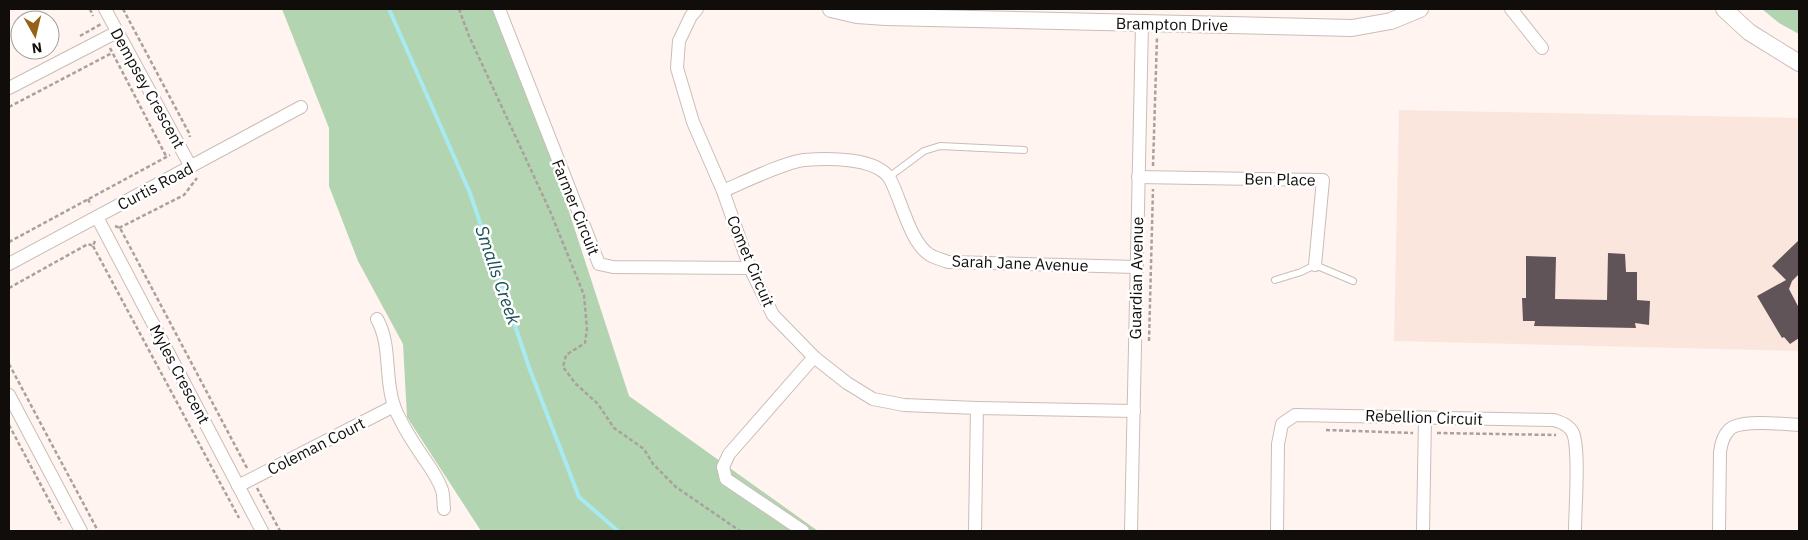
<svg xmlns="http://www.w3.org/2000/svg" width="1808" height="540" viewBox="0 0 1808 540" font-family="'IBM Plex Sans',sans-serif">
<rect width="100%" height="100%" fill="#fff4f0"/>
<polygon fill="#fbe6dd" points="1399,110 1799,118 1799,351 1394,341"/>
<g fill="#b2d4b0">
<polygon points="282,9 503,9 629,396 818,531 481,531 407,417 403,344 358,261 329,186 329,128"/>
<polygon points="1762,9 1799,9 1799,34 1779,23"/>
</g>
<g fill="none" stroke-linecap="round" stroke-linejoin="round">
<polyline stroke="#a8eaf1" stroke-width="4" points="389,9 470,193 530,370 579,497 618,531"/>
</g>
<g fill="#605458">
<polygon points="1799,240 1799,274 1792,281 1789,289 1799,308 1799,338 1790,344 1784,337 1782,338 1757,296 1786,280 1772,266"/>
<polygon points="1608,253 1625,254 1626,272 1637,272 1637,300 1650,301 1649,325 1635,323 1636,328 1534,326 1535,321 1523,321 1522,298 1526,298 1526,256 1556,257 1555,299 1607,300"/>
</g>
<g fill="none" stroke-linecap="round" stroke-linejoin="round">
<g stroke="#cabdb8" stroke-width="8">
<g id="service">
<polyline points="889,177 924,151 940,146 1024,150"/>
<polyline points="1275,280 1301,272 1315,265 1353,281"/>
</g>
</g>
<g stroke="#cabdb8" stroke-width="14">
<g id="minor">
<polyline points="105,9 191,167"/>
<polyline points="499,9 599,264 613,267 750,268"/>
<polyline points="697,9 691,16 679,41 677,68 693,122 723,191 750,268 773,315 814,357 847,383 873,399 904,405 977,408 1134,411"/>
<polyline points="1511,9 1542,48"/>
<polyline points="9,88 117,32"/>
<polyline points="1138,177 1323,180 1315,265"/>
<path d="M723 191C744 182 782 163 804 160 827 158 877 157 890 179 901 199 910 243 930 255 935 258 943 260 948 262L1136 267"/>
<polyline points="97,217 262,531"/>
<polyline points="9,264 301,107"/>
<path d="M377 319C392 346 384 378 394 406 401 424 412 441 423 457 430 467 438 478 442 490 444 496 443 503 444 509"/>
<polyline points="9,395 81,531"/>
<polyline points="238,486 394,406"/>
<polyline points="803,531 726,479 723,467 729,454 814,357"/>
<polyline points="975,531 977,408"/>
<polyline points="1131,531 1142,24"/>
<path d="M1277 531 1278 444 1282 424 1295 415 1554 420C1562 423 1569 425 1573 433 1580 450 1575 510 1575 531"/>
<polyline points="1423,531 1425,418"/>
<path d="M1719 531 1720 452C1721 444 1723 436 1729 430 1739 419 1784 424 1799 425"/>
</g>
</g>
<g stroke="#cabdb8" stroke-width="18">
<g id="tertiary">
<polyline points="831,9 857,15 886,17 1352,28 1391,21 1420,9"/>
<polyline points="1724,9 1749,32 1799,63"/>
</g>
</g>
<g stroke="#a9a19e" stroke-width="2.5" stroke-dasharray="4 2.5" stroke-linecap="butt">
<polyline points="90,9 93,16"/>
<polyline points="123,9 189,133 190,137"/>
<polyline points="459,9 469,36 550,211 584,295 587,329 585,343 566,355 563,367 576,384 598,404 614,428 644,449 653,464 676,487 740,531"/>
<polyline points="80,36 101,24"/>
<polyline points="110,48 166,156"/>
<polyline points="9,107 112,53"/>
<polyline points="1153,166 1157,37"/>
<polyline points="88,199 91,205"/>
<polyline points="115,226 120,228 247,468"/>
<polyline points="119,228 184,195 197,178"/>
<polyline points="9,242 170,155"/>
<polyline points="93,246 239,518"/>
<polyline points="9,288 88,244 93,246 95,241"/>
<polyline points="1149,341 1153,189"/>
<polyline points="9,364 98,531"/>
<polyline points="9,425 61,523"/>
<polyline points="1326,430 1413,433"/>
<polyline points="1437,433 1556,435"/>
<polyline points="257,488 280,531"/>
</g>
<use href="#service" stroke="#fff" stroke-width="6"/>
<use href="#minor" stroke="#fff" stroke-width="12"/>
<use href="#tertiary" stroke="#fff" stroke-width="16"/>
</g>
<g text-anchor="middle" dominant-baseline="central" stroke-width="5" stroke-linejoin="round" paint-order="stroke">
<g font-size="16" fill="#110d0b" stroke="#fff">
<text transform="translate(1172 24) rotate(1)">Brampton Drive</text>
<text transform="translate(148 88) rotate(61)">Dempsey Crescent</text>
<text transform="translate(1280 179) rotate(1)">Ben Place</text>
<text transform="translate(155 186) rotate(-28)">Curtis Road</text>
<text transform="translate(576 207) rotate(68)">Farmer Circuit</text>
<text transform="translate(751 261) rotate(67)">Comet Circuit</text>
<text transform="translate(1020 263) rotate(2)">Sarah Jane Avenue</text>
<text transform="translate(1136 278) rotate(-89)">Guardian Avenue</text>
<text transform="translate(180 374) rotate(62)">Myles Crescent</text>
<text transform="translate(1424 417) rotate(2)">Rebellion Circuit</text>
<text transform="translate(316 446) rotate(-27)">Coleman Court</text>
</g>
<g font-size="18" font-style="italic" fill="#185156" stroke="#fff">
<text transform="translate(498 275) rotate(71)">Smalls Creek</text>
</g>
</g>
<rect width="1808" height="540" fill="none" stroke="#110d0b" stroke-width="20"/>
<g transform="translate(35 35) rotate(172)"><circle r="24" fill="#ffffff" stroke="#a09e9d"/>
<path d="M0-4L9 19L0 12L-9 19Z" fill="#976218"/>
<text y="-8" font-size="14" font-weight="bold" text-anchor="middle" fill="#110d0b">N</text>
</g>
</svg>
